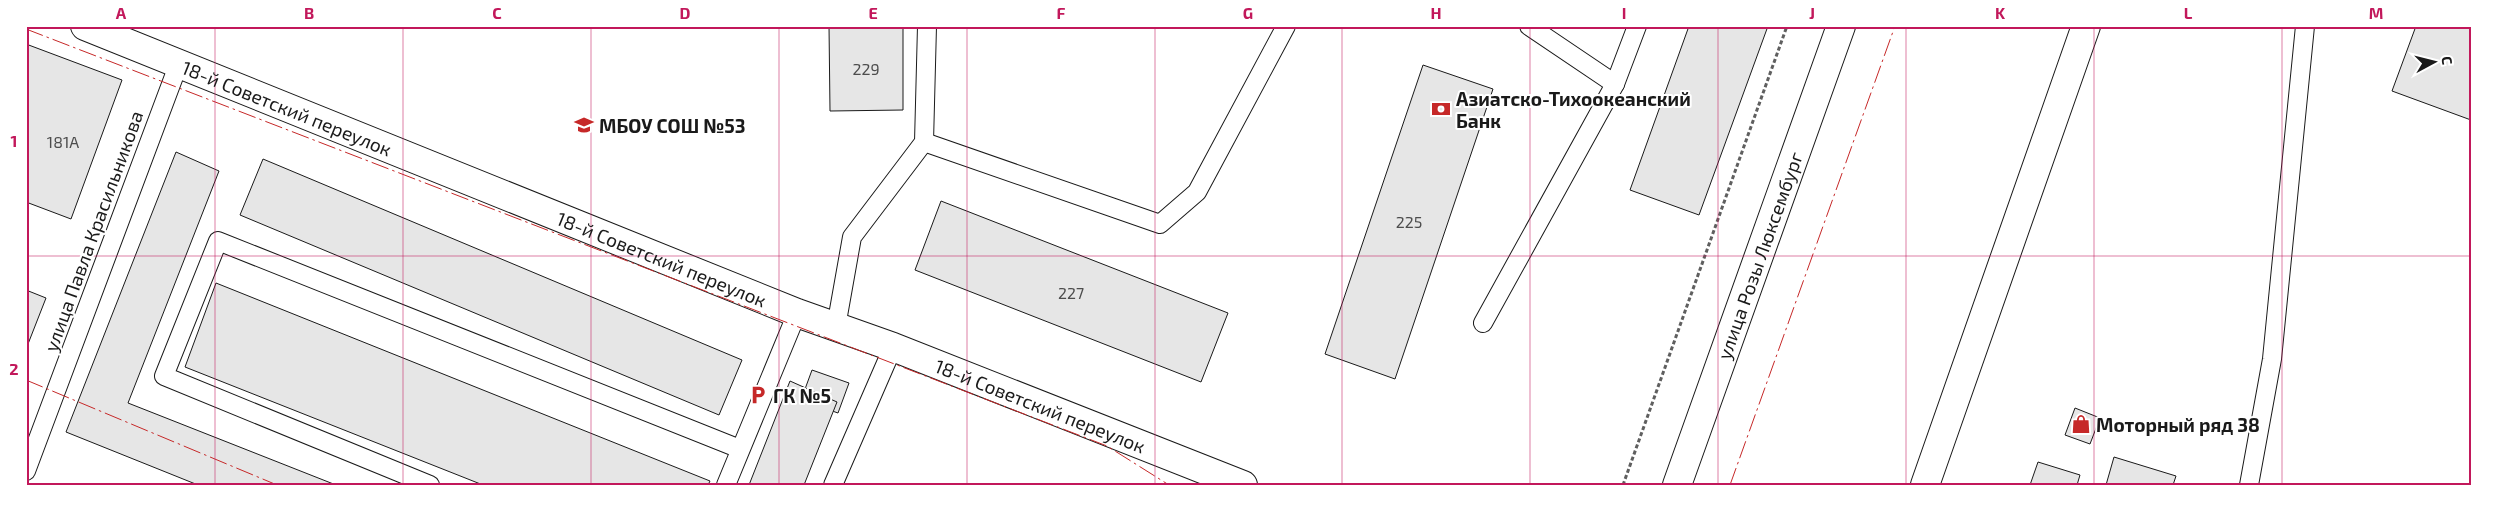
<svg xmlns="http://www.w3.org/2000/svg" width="2497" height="511" viewBox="0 0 2497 511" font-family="'Exo 2',sans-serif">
<rect width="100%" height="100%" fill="#fff"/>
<g fill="#e6e6e6" stroke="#1a1a1a">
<polygon points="829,26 903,26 903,110 830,111"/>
<polygon points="1689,26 1768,26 1699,215 1630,190"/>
<polygon points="2416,26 2471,26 2471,120 2392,91"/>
<polygon points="26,44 122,80 71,219 26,202"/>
<polygon points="1423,65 1493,89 1395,379 1325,354"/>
<polygon points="176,152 219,171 128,403 336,485 198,485 66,432"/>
<polygon points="263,159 742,360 719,415 240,215"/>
<polygon points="941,201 1228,313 1201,382 915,270"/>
<polygon points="216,283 710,481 708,485 483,485 185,367"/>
<polygon points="26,290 46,298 28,344 26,343"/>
<polygon points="812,370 849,383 838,413 801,400"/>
<polygon points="790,381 837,402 804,485 749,485"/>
<polygon points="2075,408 2100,418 2090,444 2065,435"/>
<polygon points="2114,457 2176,476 2173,485 2106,485"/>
<polygon points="2038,462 2080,475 2077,485 2030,485"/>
</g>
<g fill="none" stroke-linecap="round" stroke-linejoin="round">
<g stroke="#1a1a1a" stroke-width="20">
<g id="lane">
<polyline points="1529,26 1615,84"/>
<polyline points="924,142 1160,224 1197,192 1286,26"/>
<polyline points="1483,323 1615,84 1637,26"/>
<polyline points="836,327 852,237 924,142 927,26"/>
<polyline points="26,471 179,63"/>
<polyline points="430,485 164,376 218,241 740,449"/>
<polyline points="726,485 797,313"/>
<polyline points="833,485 893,347"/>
<polyline points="2249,485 2272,359 2305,26"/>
</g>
</g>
<g stroke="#1a1a1a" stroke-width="30">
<g id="street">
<path id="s1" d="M1677 485 1841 26"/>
</g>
</g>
<g stroke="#1a1a1a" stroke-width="30">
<g id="secondary">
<path id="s2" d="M85 26 797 313 893 347 1243 485"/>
<polyline points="1925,485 2086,26"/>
</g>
</g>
<polyline stroke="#5f5f5f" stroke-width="3" stroke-dasharray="4 2.5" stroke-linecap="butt" points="1623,485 1787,26"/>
<use href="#lane" stroke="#fff" stroke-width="18"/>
<use href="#street" stroke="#fff" stroke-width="28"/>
<use href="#secondary" stroke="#fff" stroke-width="28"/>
<g stroke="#c62828" stroke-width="1" stroke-dasharray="18 4 2.5 4" stroke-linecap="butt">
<polyline points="26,29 1107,446 1169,485"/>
<polyline points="26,380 277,485"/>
<polyline points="1730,485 1895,26"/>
</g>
</g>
<path fill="none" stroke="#c2185b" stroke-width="1" stroke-opacity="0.55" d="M215 26V485M403 26V485M591 26V485M779 26V485M967 26V485M1155 26V485M1342 26V485M1530 26V485M1718 26V485M1906 26V485M2094 26V485M2282 26V485M26 256H2471"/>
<defs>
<g id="bank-bare" transform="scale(1.5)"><path d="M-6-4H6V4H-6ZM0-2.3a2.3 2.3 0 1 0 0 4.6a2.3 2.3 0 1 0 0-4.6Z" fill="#c62828" stroke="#fff" stroke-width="2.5" paint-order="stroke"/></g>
<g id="school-bare" transform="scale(1.5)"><path d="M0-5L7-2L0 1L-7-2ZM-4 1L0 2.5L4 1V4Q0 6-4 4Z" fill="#c62828" stroke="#fff" stroke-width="2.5" paint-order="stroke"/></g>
<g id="parking-bare" transform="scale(1.5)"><path d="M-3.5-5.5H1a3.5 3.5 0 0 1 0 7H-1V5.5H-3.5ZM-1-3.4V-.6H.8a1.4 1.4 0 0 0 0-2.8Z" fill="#c62828" stroke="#fff" stroke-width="2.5" paint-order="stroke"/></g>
<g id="shop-bare" transform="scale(1.5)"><path d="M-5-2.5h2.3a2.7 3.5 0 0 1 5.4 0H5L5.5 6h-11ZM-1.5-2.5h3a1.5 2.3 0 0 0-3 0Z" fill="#c62828" stroke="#fff" stroke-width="2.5" paint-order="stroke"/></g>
</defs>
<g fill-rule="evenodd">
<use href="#bank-bare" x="1441" y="109"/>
<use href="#school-bare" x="584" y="125"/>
<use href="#parking-bare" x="758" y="395"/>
<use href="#shop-bare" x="2081" y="424"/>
</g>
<g text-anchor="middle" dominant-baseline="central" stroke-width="4" stroke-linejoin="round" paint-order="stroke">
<g font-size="16" fill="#4d4d4d">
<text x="866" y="68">229</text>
<text x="63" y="141">181А</text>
<text x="1409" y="221">225</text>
<text x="1071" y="292">227</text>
</g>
<g font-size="19" font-weight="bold" fill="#1a1a1a" stroke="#fff" text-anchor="start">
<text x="1456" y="98">Азиатско-Тихоокеанский<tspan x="1456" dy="22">Банк</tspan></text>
<text x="599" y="125">МБОУ СОШ №53</text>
<text x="773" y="395">ГК №5</text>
<text x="2096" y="424">Моторный ряд 38</text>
</g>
<g font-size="19" fill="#1a1a1a" stroke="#fff">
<text stroke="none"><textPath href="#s2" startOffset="218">18-й Советский переулок</textPath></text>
<text transform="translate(93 231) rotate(-70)">улица Павла Красильникова</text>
<text stroke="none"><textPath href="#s1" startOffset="244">улица Розы Люксембург</textPath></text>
<text stroke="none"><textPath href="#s2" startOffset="622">18-й Советский переулок</textPath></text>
<text stroke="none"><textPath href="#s2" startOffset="1028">18-й Советский переулок</textPath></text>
</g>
</g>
<rect width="2497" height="511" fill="none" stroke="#ffffff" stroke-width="55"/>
<g transform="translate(2434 62) rotate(83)" stroke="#ffffff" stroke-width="4" paint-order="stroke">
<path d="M0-4L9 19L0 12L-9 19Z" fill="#1a1a1a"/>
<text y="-8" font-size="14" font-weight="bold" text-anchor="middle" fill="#1a1a1a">С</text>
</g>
<rect x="28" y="28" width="2442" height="456" fill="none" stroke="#c2185b" stroke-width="2"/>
<g font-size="16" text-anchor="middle" font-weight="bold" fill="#c2185b">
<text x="121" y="19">A</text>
<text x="309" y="19">B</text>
<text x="497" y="19">C</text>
<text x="685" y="19">D</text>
<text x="873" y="19">E</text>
<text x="1061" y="19">F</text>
<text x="1248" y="19">G</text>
<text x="1436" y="19">H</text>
<text x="1624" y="19">I</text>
<text x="1812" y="19">J</text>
<text x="2000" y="19">K</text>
<text x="2188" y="19">L</text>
<text x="2376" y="19">M</text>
<text x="14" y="147">1</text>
<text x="14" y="375">2</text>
</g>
</svg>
